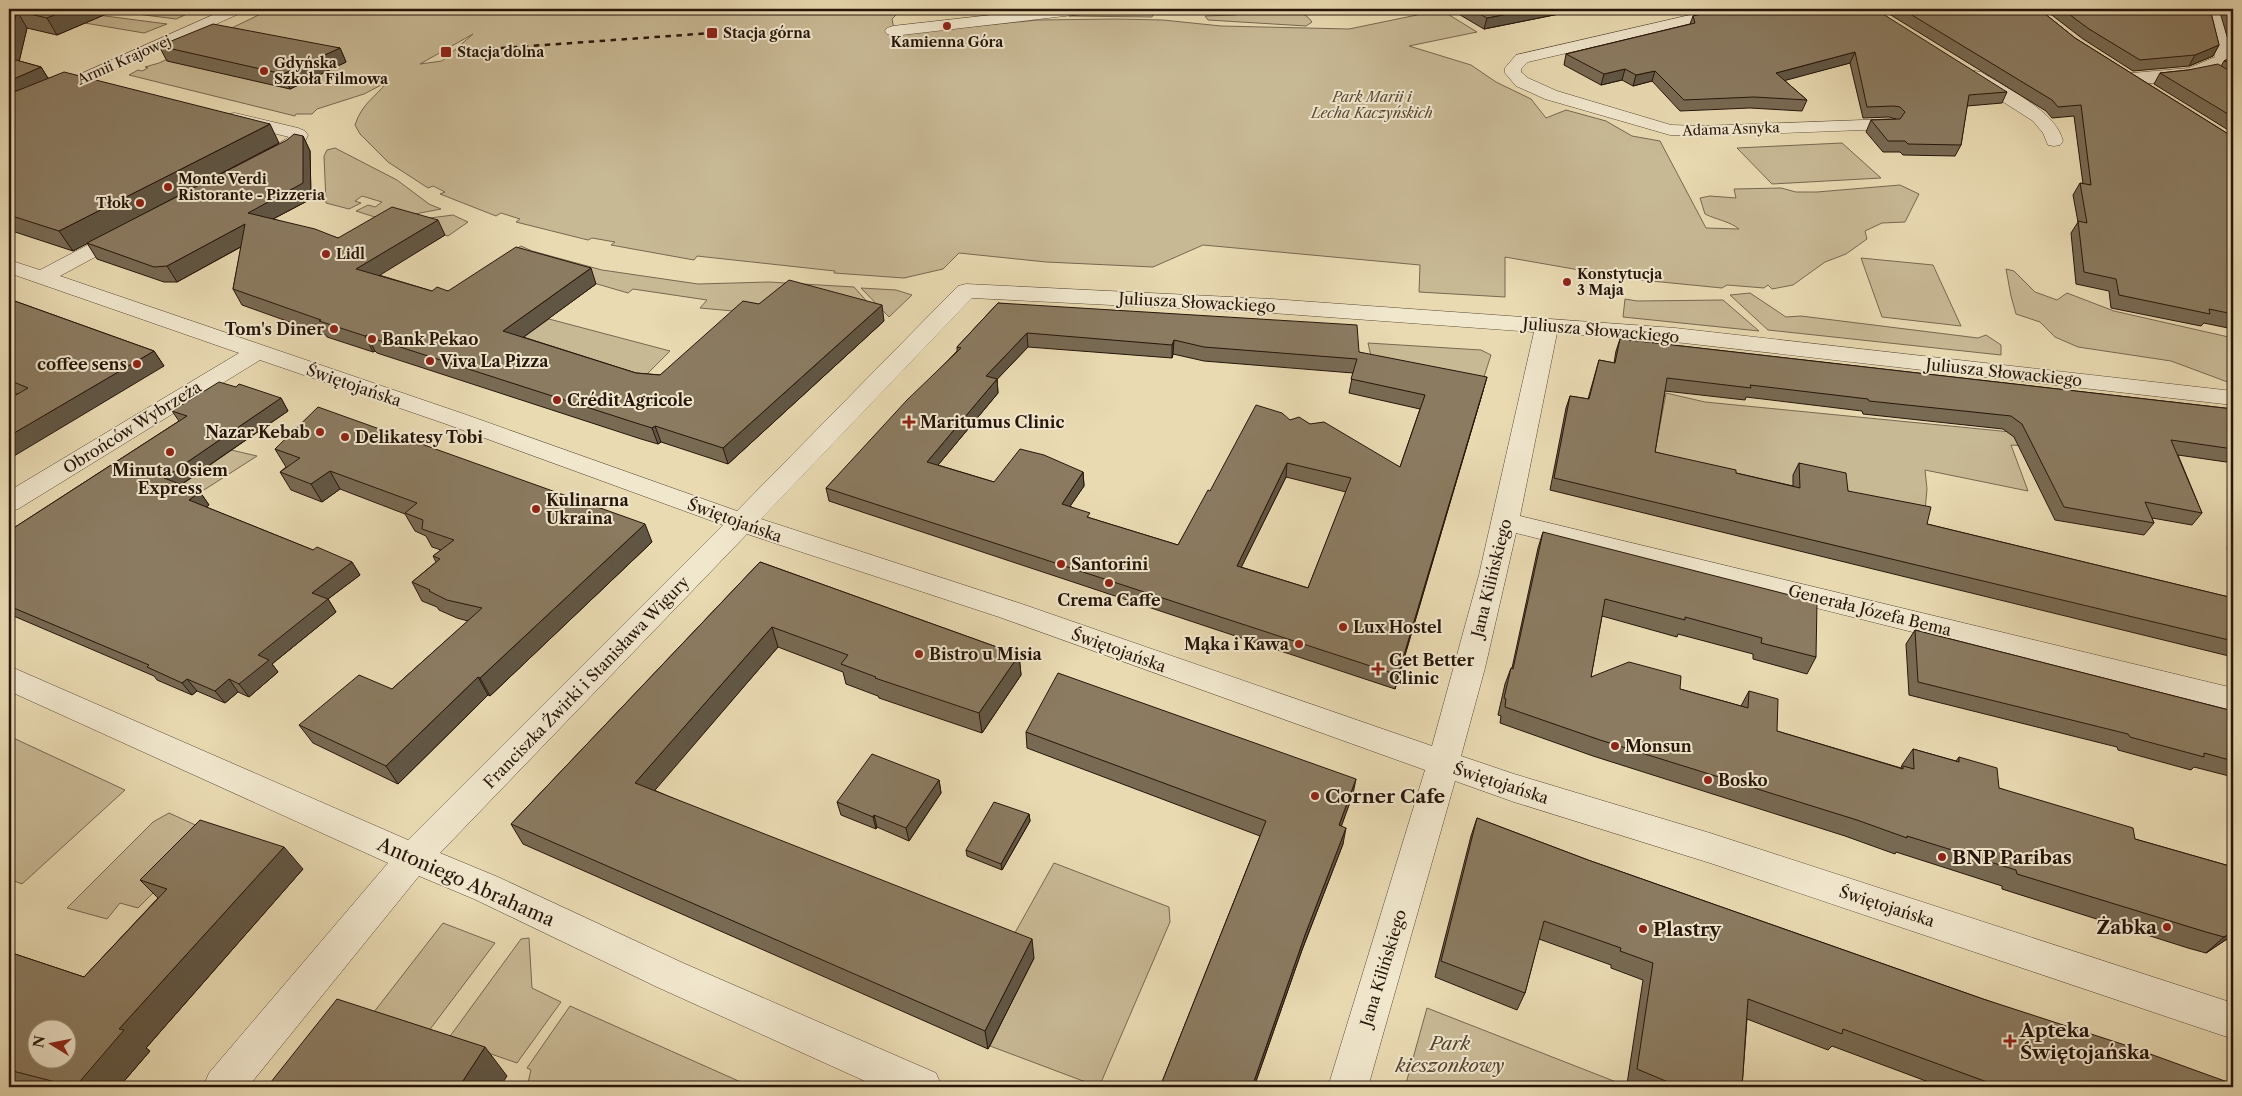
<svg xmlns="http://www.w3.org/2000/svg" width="2242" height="1096" viewBox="0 0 2242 1096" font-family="'Libre Caslon Text',serif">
<rect width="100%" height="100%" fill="#e9dab2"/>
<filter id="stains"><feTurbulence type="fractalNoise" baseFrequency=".004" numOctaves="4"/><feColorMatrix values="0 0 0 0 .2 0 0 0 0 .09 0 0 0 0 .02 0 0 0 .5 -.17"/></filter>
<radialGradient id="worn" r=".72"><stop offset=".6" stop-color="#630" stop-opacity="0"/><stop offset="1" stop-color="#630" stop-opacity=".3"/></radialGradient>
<g fill="#c8b995" stroke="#776750" fill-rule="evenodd">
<polygon points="139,9 186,11 185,15 176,19 129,13"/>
<path d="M271 9H897L898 13 892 19 895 34 1038 20 1116 19 1163 20 1221 26 1349 29 1441 10 1477 32 1409 46 1471 65 1496 82 1531 99 1546 118 1566 110 1606 121 1632 136 1660 141 1706 228 1739 229C1729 221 1717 220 1705 214L1700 198 1710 196 1736 198 1734 189 1781 188 1796 192H1817L1900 185 1919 194 1905 222 1882 223 1865 231 1867 239 1846 254 1825 262 1793 285 1772 289 1768 285 1764 288 1727 285 1722 288 1631 279 1505 257V297L1419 292 1420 265 1203 245 1153 267 1046 262 959 253 943 269 904 278 834 273 835 271 697 256 694 260 611 245 615 242 592 238 588 240 516 222 520 219 501 213 496 216 440 194 445 192 433 186 428 188 388 162 360 134 355 125C362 103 375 98 387 82L364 94 317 109 312 114H296L295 116 129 75 138 70 142 71 148 68 145 67 159 63ZM473 34 442 61 420 64Z"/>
<polygon points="1122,9 1141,9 1153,15 1152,17 1069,16"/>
<path d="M1251 9C1270 9 1300 4 1312 22L1306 26 1208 20 1205 16 1235 15Z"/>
<polygon points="90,14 167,24 144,33 73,21"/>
<polygon points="1842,143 1881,178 1772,184 1737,148"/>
<polygon points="335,148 397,180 429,204 441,209 384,220 356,211 368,205 375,207 382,202 362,196 355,201 361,203 349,209 326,203 324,156 327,150"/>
<polygon points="453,215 468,222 448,236 399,222"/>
<polygon points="521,246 532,251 602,270 698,284 769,282 854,287 871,306 751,315 733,311 700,308 707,300 633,289 628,293 522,262 508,254"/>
<polygon points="1861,258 1933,265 1961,326 1882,317"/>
<polygon points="2006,269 2014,271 2035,292 2057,300 2067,293 2114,311 2233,338 2233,384 2171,361 2078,347 2055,337 2040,322 2016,314 2011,296"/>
<polygon points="861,288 896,290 912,295 889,317"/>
<polygon points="1750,293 1786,317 1801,316 1978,338 1986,335 2001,345 2001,355 1768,330 1730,295"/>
<polygon points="1625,299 1637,301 1723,300 1759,331 1623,317"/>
<polygon points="549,319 670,351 637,384 513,345"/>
<polygon points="1368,343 1481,350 1491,355 1482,383 1372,361"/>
<polygon points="1666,393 1705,402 2062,437 2042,447 2011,445 2028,491 1925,470 1927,489 1924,522 1671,467 1655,452"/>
<polygon points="227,449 257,456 193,497 9,599"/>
<polygon points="9,736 125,790 22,884 9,879"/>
<polygon points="169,813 213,833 138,908 120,903 107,919 67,908 153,822"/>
<polygon points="1054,863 1169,907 1170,922 1099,1087 990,1046 1033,958 1007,947"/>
<polygon points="443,923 495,943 428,1032 374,1012"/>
<polygon points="529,938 532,988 561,1002 517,1063 448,1039 521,939"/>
<polygon points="570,1006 752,1087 527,1087 531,1070 527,1068"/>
<polygon points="1427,1008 1629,1087 1405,1087"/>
</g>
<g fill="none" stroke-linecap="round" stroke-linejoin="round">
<g stroke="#574634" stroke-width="1">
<g id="minor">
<polygon points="226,9 246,9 243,12 9,117 9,106"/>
<polygon points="1044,9 1090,9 1087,12 1082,14 893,36 887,34 885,31 887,28 893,26"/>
<polygon points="1716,9 1743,9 1740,12 1735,14 1528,62 1521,69 1521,72 1528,78 1557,91 1671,125 1701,126 1889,119 1895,120 1898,124 1895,128 1889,129 1701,136 1670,135 1545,99 1516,86 1505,73 1505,68 1516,55"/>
<path d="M2204 9H2220L2232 59C2218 79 2144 87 2121 82L2119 78 2121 74 2189 68 2215 57Z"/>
<path d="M1975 71 1981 72C2006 88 2056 111 2063 141L2060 145 2054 146 2048 145 2043 133 2033 121 1969 80 1967 76 1969 72Z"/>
<path d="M235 113 298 128 305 131 308 135 304 144C293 151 280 164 265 160L263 156 265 152 289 137 229 122 226 118 229 114Z"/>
<path d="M125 227 132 229 135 233 132 237 60 276 464 414 737 511 958 286 966 284 1272 299 1675 328 2233 391V405L1675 342 1557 333 1520 516 2233 688V712L1516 533 1485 668 1461 756 1514 774 1710 833 2233 1003V1039L1710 863 1514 802 1455 781 1368 1087H1328L1425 770 999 617 747 534 440 853 498 877 683 963 936 1073 942 1087H878L657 987 474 899 419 876 248 1087H203L209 1073 388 863 9 691V666L408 840 723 525 446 424 260 360 18 509 9 512V491L239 353 9 273V260L40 270 118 229ZM972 298 1272 313 1534 332 1479 575 1432 746 1019 603 761 519Z"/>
</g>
</g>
<use href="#minor" fill="#f1e7cd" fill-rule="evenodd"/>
<polyline stroke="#26150a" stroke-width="2.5" stroke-dasharray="5.5 5.5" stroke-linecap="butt" points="446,52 712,33"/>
</g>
<g fill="#786a53" stroke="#26150a" fill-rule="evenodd">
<polygon points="9,9 118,9 57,35 27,28 19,61 41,67 48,78 279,143 125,223 303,136 310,151 311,199 273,219 338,238 445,235 379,275 432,291 448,291 596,284 523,337 636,373 660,375 759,304 884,321 728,464 661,442 658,444 641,439 377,353 375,351 373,352 327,337 326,335 242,305 233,289 241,247 177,282 164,282 97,259 87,243 73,251 9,230"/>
<polygon points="1450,9 1584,9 1484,29"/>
<polygon points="1723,9 2007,92 2002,103 1967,106 1961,145 1955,156 1903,155 1900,152 1883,152 1866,132 1871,120 1896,119 1889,117 1863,118 1850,63 1784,80 1807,100 1802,111 1750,108 1680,111 1652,81 1633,86 1622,80 1601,85 1564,65 1566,54 1690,24 1693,16"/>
<polygon points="1881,9 2039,9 2075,38 2233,137 2233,329 2204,323 2201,326 2111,308 2109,291 2076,284 2071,233 2078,222 2073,195 2080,183 2083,184 2074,116 2052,118 2046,111"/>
<polygon points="2044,9 2210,9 2219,45 2213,56 2189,66 2133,71 2083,39"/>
<polygon points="2219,9 2233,9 2233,133 2154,84 2160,73 2188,70 2221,66 2224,61 2233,56"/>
<polygon points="159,46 340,48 346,62 290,89 167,61"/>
<polygon points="9,299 154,351 164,366 16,394 9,391"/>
<path d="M998 303 1359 352 1483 391 1395 689 829 501 826 488 957 351V347ZM1028 347 1172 358 1173 354 1204 361 1353 373 1349 393 1420 409 1400 467 1310 424 1290 420 1210 491 1178 545 1090 518 1070 506 1084 486 1083 472 994 482 938 465 998 393 997 379ZM1286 477 1346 492 1308 588 1241 567Z"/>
<polygon points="1620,339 2233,409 2233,463 2178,455 2202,513 2192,525 2152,518 2154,523 2144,535 2055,520 2014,437 2003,429 1863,414 1862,411 1746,397 1745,400 1665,391 1655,452 1736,473 1793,486 1793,475 1799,463 1848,491 1927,524 2233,598 2233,657 1550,490 1566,408 1570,396 1588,399 1599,360 1614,363 1616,351"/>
<polygon points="281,398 288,411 181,485 200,492 209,505 206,507 313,550 352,562 360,575 328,599 336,612 272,664 278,672 249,697 238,692 225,703 197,691 192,695 157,680 154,676 9,614 9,531 179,421 172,411"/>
<polygon points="275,449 652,542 490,696 488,695 398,784 313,743 299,725 392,689 468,621 457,618 439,610 437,607 422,601 412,582 436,562 433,556 441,550 432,547 426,536 415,531 405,514 340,489 322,502 291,490 280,472 286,467"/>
<polygon points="1543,532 1816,657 1807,674 1753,659 1753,654 1678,634 1677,637 1602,616 1591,677 1680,689 1741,706 1749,691 1777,731 1901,768 1902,765 1913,749 1956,761 1959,757 1999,788 2135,839 2233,867 2233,959 2231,958 2227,939 2206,953 2188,948 2002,889 2002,886 1896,852 1895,854 1845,836 1593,756 1500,723 1501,716 1498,715 1505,684 1511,668 1512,668 1538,548"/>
<polygon points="2233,540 2233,568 2227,548"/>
<polygon points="760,562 1019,655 1021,675 982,733 879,698 878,696 846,684 843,672 778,647 654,790 1034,958 988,1049 523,844 511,824"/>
<polygon points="1915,630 2233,711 2233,777 2194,767 2191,770 2118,750 2117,747 1909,695 1906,644"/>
<polygon points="1026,732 1353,794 1341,826 1343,844 1302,950 1254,1087 1160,1087 1260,836 1027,748"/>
<polygon points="939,780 941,793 909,841 877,827 876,829 841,815 837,802"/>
<polygon points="1029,814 1030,821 1002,870 967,856 966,850"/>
<polygon points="1477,818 1588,860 2233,1087 1942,1087 1832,1046 1828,1050 1747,1019 1742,1087 1634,1087 1627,1084 1643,980 1611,968 1611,965 1539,939 1525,993 1517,1010 1435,977 1471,836"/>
<polygon points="303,869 146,1048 150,1051 119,1087 25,1087 15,1085 9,1080 9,952 84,977 158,898 140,880"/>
</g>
<g fill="#615644" stroke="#26150a">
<polygon points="68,9 118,9 57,35 47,18"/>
<polygon points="1533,9 1584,9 1484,29 1487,18"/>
<polygon points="1688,9 1709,9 1687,14"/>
<polygon points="17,11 27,28 16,75 9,64 9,41"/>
<polygon points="2219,45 2213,56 2189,66 2195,55"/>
<polygon points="340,48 346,62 290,89 283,74"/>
<polygon points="1855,52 1850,63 1772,84 1776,73"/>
<polygon points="41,67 52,85 9,104 9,81"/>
<polygon points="1625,69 1622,80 1601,85 1604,74"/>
<polygon points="1655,71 1652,81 1633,86 1636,75"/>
<polygon points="270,124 279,143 73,251 59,231"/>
<polygon points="303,136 310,151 311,199 256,228 248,213"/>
<polygon points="438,220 445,235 364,285 356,269"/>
<polygon points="245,224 253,240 177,282 167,266"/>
<polygon points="591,268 596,284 510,347 503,331"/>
<polygon points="882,305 884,321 728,464 723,448"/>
<polygon points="1027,333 1028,347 987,390 986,376"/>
<polygon points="367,335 375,351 373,352 365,336"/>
<polygon points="1174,340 1173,354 1172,358 1172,345"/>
<polygon points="154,351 164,366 9,459 9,436"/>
<polygon points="1487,377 1483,391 1395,689 1398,675"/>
<polygon points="997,379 998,393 929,476 927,462"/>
<polygon points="281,398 288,411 173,490 164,478"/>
<polygon points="655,426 661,442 658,444 652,428"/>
<polygon points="1287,463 1286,477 1235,580 1237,566"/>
<polygon points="330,471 340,489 322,502 311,484"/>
<polygon points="1083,472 1084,486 1062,518 1062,504"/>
<polygon points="200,492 209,505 198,513 189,500"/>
<polygon points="645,524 652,542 490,696 480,678"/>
<polygon points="352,562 360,575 328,599 336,612 272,664 278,672 249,697 239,684 258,655 312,593"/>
<polygon points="772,627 778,647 644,803 635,783"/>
<polygon points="1019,655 1021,675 982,733 979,713"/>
<polygon points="478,677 488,695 398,784 386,766"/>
<polygon points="187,679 197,691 192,695 182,683"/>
<polygon points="229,679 238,692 225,703 215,691"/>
<polygon points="1356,779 1353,794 1336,841 1339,825"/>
<polygon points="939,780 941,793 909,841 906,828"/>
<polygon points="1029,814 1030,821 1002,870 1001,864"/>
<polygon points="874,815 877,827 876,829 873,817"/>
<polygon points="1346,828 1343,844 1302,950 1254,1087 1252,1087 1305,935"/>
<polygon points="284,847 303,869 146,1048 150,1051 119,1087 75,1087 119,1029"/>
<polygon points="2233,931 2233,934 2227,939 2206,953 2224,937"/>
<polygon points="1032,939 1034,958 988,1049 985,1031"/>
<polygon points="485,1047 507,1076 500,1087 459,1087"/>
</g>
<g fill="#8b7b61" stroke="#26150a" fill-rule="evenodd">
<polygon points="9,9 68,9 47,18 17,11 9,41"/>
<polygon points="1470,9 1533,9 1487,18"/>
<polygon points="1723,9 1875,9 2007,92 1969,95 1961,145 1908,144 1905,141 1888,141 1871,120 1900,119 1905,112 1900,107 1894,106 1867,107 1855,52 1776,73 1807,100 1754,97 1684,100 1655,71 1636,75 1625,69 1604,74 1566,54 1695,23 1693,16"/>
<polygon points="1902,9 2039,9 2075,38 2233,137 2233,314 2209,309 2210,314 2119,295 2116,279 2084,272 2078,221 2087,223 2080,183 2091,185 2081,105 2058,107 2052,100"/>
<polygon points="2062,9 2210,9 2219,45 2195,55 2140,60 2089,29"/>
<polygon points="2229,9 2233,9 2233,24"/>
<polygon points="213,24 340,48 283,74 159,46"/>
<polygon points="2233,56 2233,63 2224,61"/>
<polygon points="9,58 41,67 9,81"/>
<polygon points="2218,64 2233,73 2233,117 2160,73 2188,70"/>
<polygon points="64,72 270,124 59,231 9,215 9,94"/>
<polygon points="294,134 303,136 303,183 248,213 315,229 338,238 392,207 438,220 356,269 432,291 437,287 448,291 516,247 591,268 503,331 636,373 660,375 743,301 759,304 789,280 882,305 723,448 655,426 652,428 636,423 369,337 367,335 365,336 319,321 321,320 233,289 245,224 167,266 154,267 87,243 287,140"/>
<polygon points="9,299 154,351 9,436 9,399 28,388 9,380"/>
<path d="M998 303 1357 325 1359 352 1487 377 1398 675 826 488 907 400 961 348 957 347ZM1027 333 1172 345 1174 340 1204 347 1357 359 1351 379 1425 395 1400 467 1324 422 1310 424 1299 417 1290 420 1282 413 1256 405 1210 491 1208 490 1178 545 1087 517 1090 513 1062 504 1083 472 1044 455 1020 449 994 482 927 462 997 379 986 376ZM1287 463 1351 478 1308 588 1237 566Z"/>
<polygon points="1620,339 2233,409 2233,449 2171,440 2202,513 2145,502 2154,523 2064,507 2022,424 2011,416 1869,401 1868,399 1750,385 1751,388 1667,378 1655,452 1736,470 1736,473 1800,488 1799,463 1846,473 1848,491 1931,507 1927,524 2233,598 2233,641 1554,478 1570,396 1589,399 1599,360 1615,363"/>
<polygon points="219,382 236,387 239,384 281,398 164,478 200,492 189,500 313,550 317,547 352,562 312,593 328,599 258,655 269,660 239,684 229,679 215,691 187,679 182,683 147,667 149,665 9,606 9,531 187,416 172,411"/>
<polygon points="318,407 645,524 480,678 478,677 386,766 299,725 359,675 392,689 482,608 447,600 429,591 430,590 412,582 440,559 433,556 454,540 422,529 423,520 405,513 417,503 330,471 311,484 280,472 300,458 275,449"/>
<polygon points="1543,532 1817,602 1816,657 1761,643 1762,638 1685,617 1685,620 1605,599 1591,677 1629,662 1681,676 1680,689 1748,708 1749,691 1778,699 1777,731 1903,769 1903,766 1914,769 1913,749 1959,762 1959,757 1997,768 1999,788 2133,828 2135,839 2233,867 2233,931 2224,937 2206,932 2017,874 2016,870 1907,836 1907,838 1857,820 1600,740 1505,707 1506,699 1504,698 1511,668 1513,669"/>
<polygon points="760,562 1019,655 979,713 875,678 876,677 841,664 848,655 772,627 635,783 1032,939 985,1031 511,824"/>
<polygon points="1915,630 2233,711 2233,761 2204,753 2204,757 2130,737 2128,734 1918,682"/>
<polygon points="1058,673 1356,779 1339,825 1346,828 1305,935 1252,1087 1160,1087 1266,821 1026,732"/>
<polygon points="872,754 939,780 906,828 874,815 873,817 837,802"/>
<polygon points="994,802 1029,814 1001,864 966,850"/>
<polygon points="1477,818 1588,860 1983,999 2128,1046 2233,1084 2233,1087 1987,1087 1987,1082 1843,1029 1842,1034 1748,999 1742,1087 1680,1087 1637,1069 1653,963 1620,951 1621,948 1544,921 1525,993 1441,961"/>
<path d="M200 820 284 847 119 1029 124 1030 75 1087 9 1070V952L84 977 167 889 140 880ZM38 1028H68V1058H38Z"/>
<polygon points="337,999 485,1047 459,1087 267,1087"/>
</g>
<g fill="#8f2418" stroke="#f1e7cd" stroke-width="2">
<circle cx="947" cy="26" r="5"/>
<rect x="706" y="27" width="12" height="12" rx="2.5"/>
<rect x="440" y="46" width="12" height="12" rx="2.5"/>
<circle cx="264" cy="71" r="5"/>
<circle cx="168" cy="187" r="5"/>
<circle cx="140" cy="203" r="5"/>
<circle cx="326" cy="254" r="5"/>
<circle cx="1567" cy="282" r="5"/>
<circle cx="334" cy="329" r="5"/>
<circle cx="372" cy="339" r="5"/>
<circle cx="430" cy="361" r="5"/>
<circle cx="137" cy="364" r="5"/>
<circle cx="557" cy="400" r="5"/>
<path d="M906.5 414.5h5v5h5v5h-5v5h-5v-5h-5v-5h5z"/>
<circle cx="320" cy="432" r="5"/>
<circle cx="345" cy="437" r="5"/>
<circle cx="170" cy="452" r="5"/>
<circle cx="536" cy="509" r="5"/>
<circle cx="1061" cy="564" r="5"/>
<circle cx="1109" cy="583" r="5"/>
<circle cx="1343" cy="627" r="5"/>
<circle cx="1299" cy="644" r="5"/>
<circle cx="919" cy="654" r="5"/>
<path d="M1375.5 661.5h5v5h5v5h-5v5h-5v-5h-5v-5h5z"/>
<circle cx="1615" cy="746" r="5"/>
<circle cx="1708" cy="780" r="5"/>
<circle cx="1315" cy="796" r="5"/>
<circle cx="1942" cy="857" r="5"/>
<circle cx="2167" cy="927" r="5"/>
<circle cx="1643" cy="929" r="5"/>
<path d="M2007.5 1033.5h5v5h5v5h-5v5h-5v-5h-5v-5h5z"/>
</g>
<g text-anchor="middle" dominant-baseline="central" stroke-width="4" stroke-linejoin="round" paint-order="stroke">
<g font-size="14" font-weight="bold" fill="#26150a" stroke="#f1e7cd" text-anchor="start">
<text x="723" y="33">Stacja górna</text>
<text x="947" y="42" text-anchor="middle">Kamienna Góra</text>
<text x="457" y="52">Stacja dolna</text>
<text x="274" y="63">Gdyńska<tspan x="274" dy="16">Szkoła Filmowa</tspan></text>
<text x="178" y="179">Monte Verdi<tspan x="178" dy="16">Ristorante - Pizzeria</tspan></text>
<text x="130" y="203" text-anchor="end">Tłok</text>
<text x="336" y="254">Lidl</text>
<text x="1577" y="274">Konstytucja<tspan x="1577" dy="16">3 Maja</tspan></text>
</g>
<g font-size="14" fill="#26150a" stroke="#f1e7cd">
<text transform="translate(124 60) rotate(-24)">Armii Krajowej</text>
<text transform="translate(1731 129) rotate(-2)">Adama Asnyka</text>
</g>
<g font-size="14" font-style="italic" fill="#574634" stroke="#f1e7cd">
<text x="1372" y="97">Park Marii i<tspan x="1372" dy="16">Lecha Kaczyńskich</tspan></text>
</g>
<g font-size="16" fill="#26150a" stroke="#f1e7cd">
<text transform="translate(1197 302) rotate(3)">Juliusza Słowackiego</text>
<text transform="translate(1601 330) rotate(5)">Juliusza Słowackiego</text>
<text transform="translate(2004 372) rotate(6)">Juliusza Słowackiego</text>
<text transform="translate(354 385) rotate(19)">Świętojańska</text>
<text transform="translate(132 427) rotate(-32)">Obrońców Wybrzeża</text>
<text transform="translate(735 520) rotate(20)">Świętojańska</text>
<text transform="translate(1491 578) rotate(-76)">Jana Kilińskiego</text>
<text transform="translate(1870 610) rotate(14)">Generała Józefa Bema</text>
<text transform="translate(1119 650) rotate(20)">Świętojańska</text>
<text transform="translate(586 682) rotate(-46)">Franciszka Żwirki i Stanisława Wigury</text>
<text transform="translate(1501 783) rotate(18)">Świętojańska</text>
<text transform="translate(1887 906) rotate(18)">Świętojańska</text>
<text transform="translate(1383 968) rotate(-73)">Jana Kilińskiego</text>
</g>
<g font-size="16" font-weight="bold" fill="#26150a" stroke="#f1e7cd" text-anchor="start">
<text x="324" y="329" text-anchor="end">Tom's Diner</text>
<text x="382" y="339">Bank Pekao</text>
<text x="440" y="361">Viva La Pizza</text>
<text x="127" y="364" text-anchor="end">coffee sens</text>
<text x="567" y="400">Crédit Agricole</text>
<text x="920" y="422">Maritumus Clinic</text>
<text x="310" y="432" text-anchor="end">Nazar Kebab</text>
<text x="355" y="437">Delikatesy Tobi</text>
<text x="170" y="470" text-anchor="middle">Minuta Osiem<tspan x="170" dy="18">Express</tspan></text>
<text x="546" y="500">Kulinarna<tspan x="546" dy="18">Ukraina</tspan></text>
<text x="1071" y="564">Santorini</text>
<text x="1109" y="600" text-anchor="middle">Crema Caffe</text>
<text x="1353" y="627">Lux Hostel</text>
<text x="1289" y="644" text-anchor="end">Mąka i Kawa</text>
<text x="929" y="654">Bistro u Misia</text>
<text x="1389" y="660">Get Better<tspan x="1389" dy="18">Clinic</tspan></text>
<text x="1625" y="746">Monsun</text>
<text x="1718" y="780">Bosko</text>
</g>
<g font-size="19" font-weight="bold" fill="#26150a" stroke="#f1e7cd" text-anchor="start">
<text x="1325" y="796">Corner Cafe</text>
<text x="1952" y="857">BNP Paribas</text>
<text x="2157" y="927" text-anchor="end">Żabka</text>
<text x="1653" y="929">Plastry</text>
<text x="2020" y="1030">Apteka<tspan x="2020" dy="22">Świętojańska</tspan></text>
</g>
<g font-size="19" fill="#26150a" stroke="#f1e7cd">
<text transform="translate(466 882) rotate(24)">Antoniego Abrahama</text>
</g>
<g font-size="19" font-style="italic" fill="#574634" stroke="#f1e7cd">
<text x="1450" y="1043">Park<tspan x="1450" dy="22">kieszonkowy</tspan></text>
</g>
</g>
<rect width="2242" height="1096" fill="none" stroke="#e9dab2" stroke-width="30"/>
<rect x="10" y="10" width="2222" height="1076" fill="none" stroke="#26150a" stroke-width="2.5"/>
<rect x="15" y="15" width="2212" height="1066" fill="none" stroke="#26150a"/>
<g transform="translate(52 1044) rotate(280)"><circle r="24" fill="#f1e7cd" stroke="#a0937f"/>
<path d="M0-4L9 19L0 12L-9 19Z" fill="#8f2418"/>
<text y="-8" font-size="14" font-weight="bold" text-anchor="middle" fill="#26150a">N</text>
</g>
<rect width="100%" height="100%" filter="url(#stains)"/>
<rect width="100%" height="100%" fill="url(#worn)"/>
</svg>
